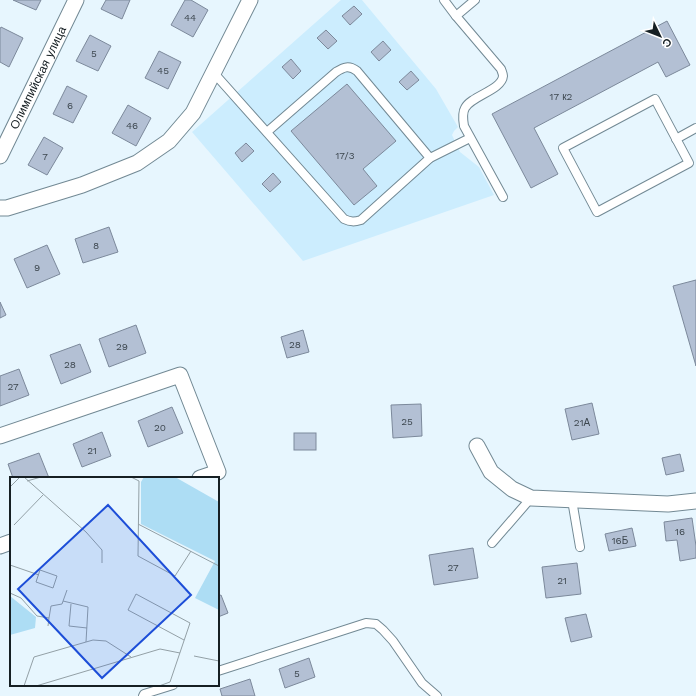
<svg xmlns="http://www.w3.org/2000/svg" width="696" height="696" viewBox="0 0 696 696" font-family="'Work Sans',sans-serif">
<rect width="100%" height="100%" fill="#e7f6fe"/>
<polygon fill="#ccedfe" points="341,0 362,0 436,89 458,127 454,131 452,135 460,152 479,167 494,195 303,261 192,132"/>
<g fill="#b3c0d4" stroke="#7c899b">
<polygon points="13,0 41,0 36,10"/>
<polygon points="106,0 130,0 122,19 101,9"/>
<polygon points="185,0 191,0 208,10 193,37 171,25"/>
<polygon points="354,6 362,14 350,25 342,16"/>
<polygon points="667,21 690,65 666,77 658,62 534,128 558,174 531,188 492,114"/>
<polygon points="1,27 23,38 9,67 0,62 0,29"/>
<polygon points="326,30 337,41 328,49 317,38"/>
<polygon points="90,35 111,46 98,71 76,61"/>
<polygon points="383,41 391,50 379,61 371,52"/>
<polygon points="159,51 181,62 168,89 145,78"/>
<polygon points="291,59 301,71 293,79 282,67"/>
<polygon points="411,71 419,80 407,90 399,82"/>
<polygon points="347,84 396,141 363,169 377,186 354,205 291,131"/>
<polygon points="67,86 87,96 73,123 53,114"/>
<polygon points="128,105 151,118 136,146 112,133"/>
<polygon points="44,137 63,148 47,175 28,165"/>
<polygon points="246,143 254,151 242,162 235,153"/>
<polygon points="273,173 281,182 270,192 262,184"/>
<polygon points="109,227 118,252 83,263 75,239"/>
<polygon points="47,245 60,274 27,288 14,259"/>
<polygon points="696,280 696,366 673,286"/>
<polygon points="0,302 6,315 0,318"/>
<polygon points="136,325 146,353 109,367 99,339"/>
<polygon points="303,330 309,352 287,358 281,337"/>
<polygon points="80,344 91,372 61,384 50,355"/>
<polygon points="19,369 29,395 0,406 0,376"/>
<polygon points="592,403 599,434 572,440 565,409"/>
<polygon points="421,404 422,436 393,438 391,405"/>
<polygon points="172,407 183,433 148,447 138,421"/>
<polygon points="102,432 111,456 82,467 73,444"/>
<rect x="294" y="433" width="22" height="17"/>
<polygon points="39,453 49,478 13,478 8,464"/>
<polygon points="680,454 684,471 666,475 662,458"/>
<polygon points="692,518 696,546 696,558 680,561 677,540 666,541 664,522"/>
<polygon points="632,528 636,546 609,551 605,534"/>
<polygon points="473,548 478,578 434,585 429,555"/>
<polygon points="577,563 581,594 546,598 542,567"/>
<polygon points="221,595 228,613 218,617 218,596"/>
<polygon points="586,614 592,637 571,642 565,618"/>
<polygon points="309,658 315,677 285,688 279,669"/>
<polygon points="250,679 255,696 222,696 220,689"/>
</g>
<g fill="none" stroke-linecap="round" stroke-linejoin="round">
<g stroke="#728994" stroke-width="10">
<g id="lane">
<polyline points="444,0 456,16 475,0"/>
<path d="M456 16 501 69C502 72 503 74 503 76 502 90 471 96 465 108 462 113 463 120 464 126L503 197"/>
<path d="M213 72 344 219C351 222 354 222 361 220L430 158 470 138"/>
<polygon points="655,99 689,163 597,212 563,148"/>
<path d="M267 132 336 72C344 67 349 65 357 71L430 158"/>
<polyline points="676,139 696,128"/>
<polyline points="572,500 580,547"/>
<polyline points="492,543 531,498"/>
<polyline points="218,671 366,623 376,624 383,630 393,641 422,683 437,696"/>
<polyline points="143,696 144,694 173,685"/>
</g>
</g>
<g stroke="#728994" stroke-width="17">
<g id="street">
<path id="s1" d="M0 156 76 0"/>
<polyline points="0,208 7,208 82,185 137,163 169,141 193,113 250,0"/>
<polyline points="0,436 180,375 218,472 200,478"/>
<polyline points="477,446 491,472 512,489 531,498 668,504 696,501"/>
<polyline points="0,546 11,542"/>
</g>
</g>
<use href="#lane" stroke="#fff" stroke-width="8"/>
<use href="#street" stroke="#fff" stroke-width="15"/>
</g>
<g text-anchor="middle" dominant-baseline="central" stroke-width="3" stroke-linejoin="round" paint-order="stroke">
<g font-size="10" fill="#3d474f">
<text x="190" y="17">44</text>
<text x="94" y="53">5</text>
<text x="163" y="70">45</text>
<text x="561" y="96">17 к2</text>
<text x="70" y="105">6</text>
<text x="132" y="125">46</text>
<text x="345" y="155">17/3</text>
<text x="45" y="156">7</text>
<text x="96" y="245">8</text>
<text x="37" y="267">9</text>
<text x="295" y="344">28</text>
<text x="122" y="346">29</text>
<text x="70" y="364">28</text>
<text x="13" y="386">27</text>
<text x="407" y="421">25</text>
<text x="582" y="422">21А</text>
<text x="160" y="427">20</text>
<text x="92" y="450">21</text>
<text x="680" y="531">16</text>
<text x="620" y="540">16Б</text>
<text x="453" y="567">27</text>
<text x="562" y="580">21</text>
<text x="297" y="673">5</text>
</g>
<g font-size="12" fill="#161f23" stroke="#fff">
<text stroke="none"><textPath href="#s1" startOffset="87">Олимпийская улица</textPath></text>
</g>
</g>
<g transform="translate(10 477)">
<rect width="209" height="209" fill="#e7f6fe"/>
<path d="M134 0H165L209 25V133L185 121 205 84 131 47V5ZM0 119 26 140 25 151 0 158Z" fill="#adddf4"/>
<path fill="none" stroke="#93a0a6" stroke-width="1" d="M14 0 76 55 92 73V86M121 0 129 4 128 79 165 99 181 74M17 4 31 0M0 10 10 0M128 47 209 89M4 48 33 18M0 88 29 98M30 93 47 99 43 111 26 105ZM0 116 11 121 27 139 39 141 38 149M53 124 78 130 76 165M61 127 59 149 77 151M39 141 41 129 52 127 57 113M184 179 209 184M14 209 24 180 83 163 96 164 121 180M26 209 150 172 170 176M149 209 160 205 180 146 126 117 118 133 174 163"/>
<path fill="#1d4ed8" fill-opacity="0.15" stroke="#1d4ed8" stroke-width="2" d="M98 28 181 118 92 201 8 112Z"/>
<rect width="209" height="209" fill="none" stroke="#161f23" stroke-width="2"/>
</g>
<g transform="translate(660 36) rotate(133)" stroke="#ffffff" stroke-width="3" paint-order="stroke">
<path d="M0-3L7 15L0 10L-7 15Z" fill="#161f23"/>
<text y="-6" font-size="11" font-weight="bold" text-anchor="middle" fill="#161f23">С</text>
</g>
</svg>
